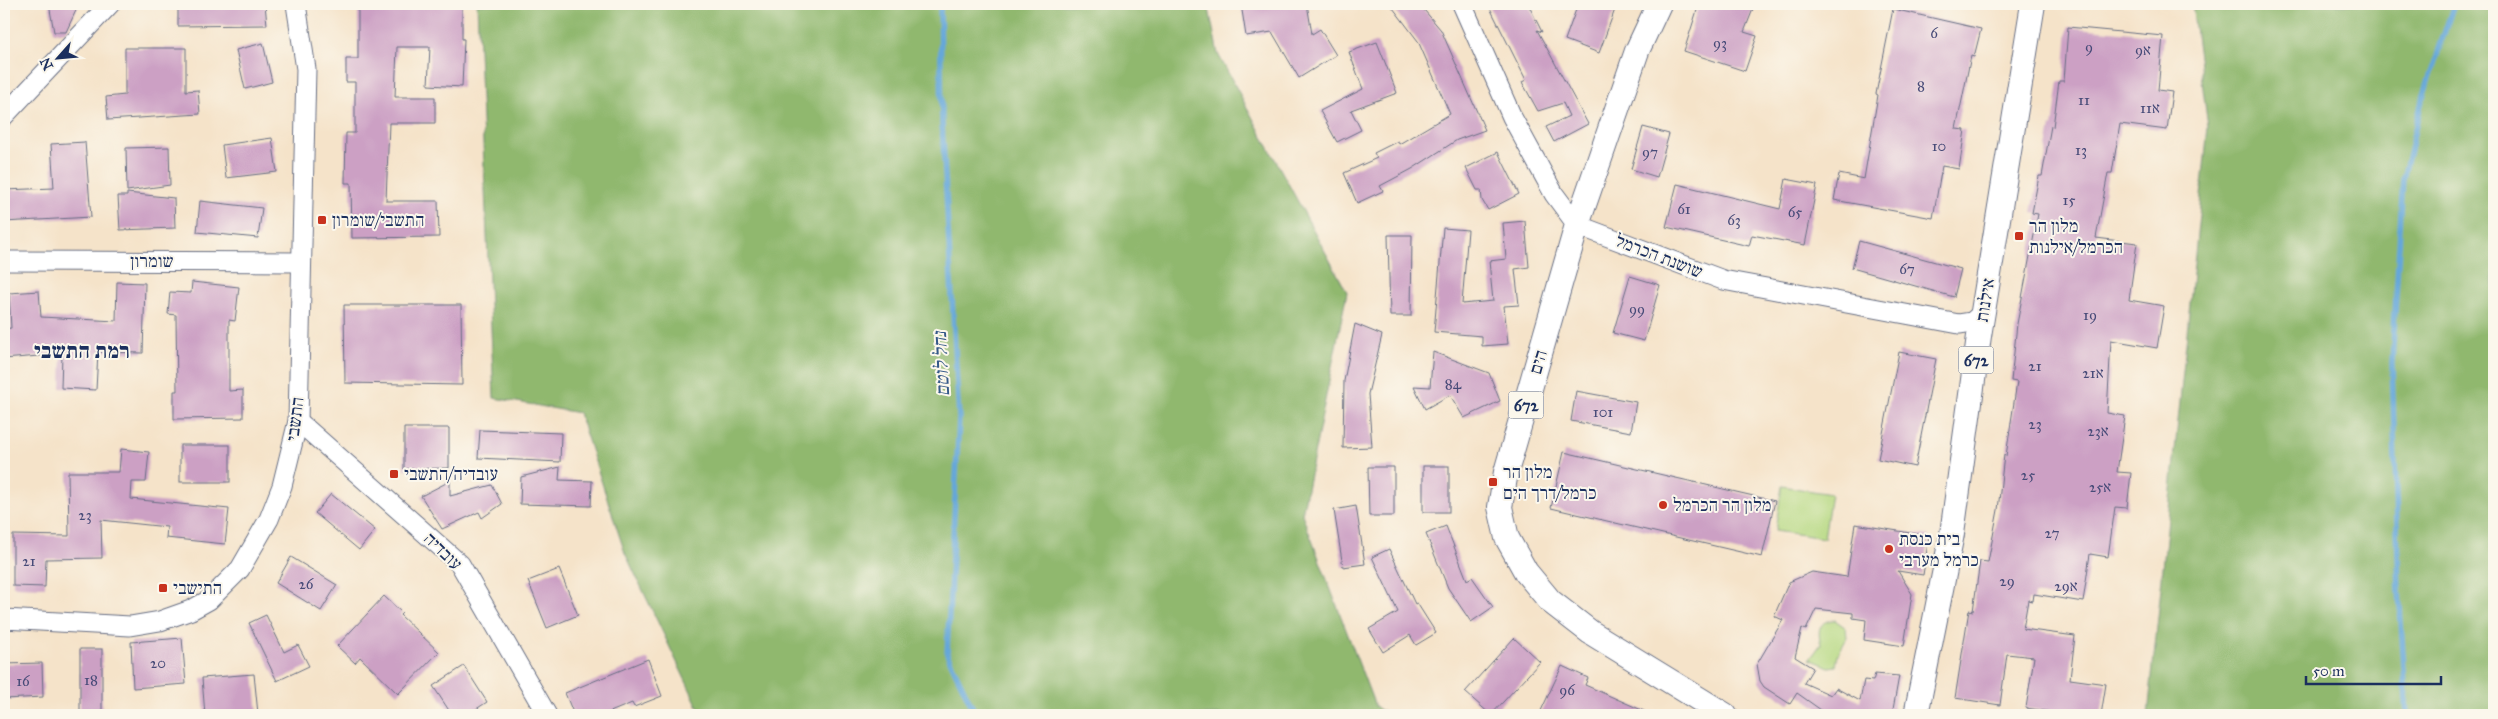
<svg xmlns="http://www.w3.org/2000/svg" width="2498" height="719" viewBox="0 0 2498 719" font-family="'IM FELL Great Primer','Frank Ruhl Libre',serif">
<rect width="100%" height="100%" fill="#fbf7ec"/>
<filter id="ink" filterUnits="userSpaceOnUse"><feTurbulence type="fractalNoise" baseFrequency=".02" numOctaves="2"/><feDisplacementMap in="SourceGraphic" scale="10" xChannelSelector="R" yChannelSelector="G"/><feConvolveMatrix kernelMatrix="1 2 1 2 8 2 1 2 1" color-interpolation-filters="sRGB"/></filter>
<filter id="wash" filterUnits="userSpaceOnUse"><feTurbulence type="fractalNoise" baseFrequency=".0096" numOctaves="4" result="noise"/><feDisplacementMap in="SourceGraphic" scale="20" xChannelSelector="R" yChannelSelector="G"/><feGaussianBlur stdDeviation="1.12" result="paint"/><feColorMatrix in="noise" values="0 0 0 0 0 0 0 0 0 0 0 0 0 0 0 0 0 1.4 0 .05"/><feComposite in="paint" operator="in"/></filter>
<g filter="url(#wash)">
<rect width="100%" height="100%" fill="#f5e3c9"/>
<g fill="#b5d880" stroke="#68846f">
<polygon points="1782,486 1831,494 1824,538 1775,531"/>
<path d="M1835 620 1846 628 1847 638 1838 654 1836 666 1829 667 1810 659 1821 644C1817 631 1819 620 1835 620Z"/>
</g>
<g fill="#90b86e" stroke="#567466">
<polygon points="477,4 1208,4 1218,54 1347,292 1302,514 1375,706 1388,715 702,715 625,553 579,413 494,398"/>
<polygon points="2192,4 2494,4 2494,715 2148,715 2208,127"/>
</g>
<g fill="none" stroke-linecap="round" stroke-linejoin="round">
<g stroke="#65a7d9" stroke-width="5.5">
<polyline points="940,4 942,123 959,418 947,654 976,715"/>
<polyline points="2407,715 2399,591 2392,363 2403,179 2422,100 2454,4"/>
</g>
</g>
<g id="blocks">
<g fill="#cca0c4">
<polygon points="49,4 79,4 66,32 54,32"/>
<polygon points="178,4 265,4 267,25 178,26"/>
<polygon points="358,4 462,4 462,39 464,39 462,87 428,85 430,47 397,47 395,97 435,97 435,123 389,123 386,201 438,201 439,237 352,238 351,183 345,183 346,133 355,133 355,82 346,82 346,59 358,59"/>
<polygon points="1241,4 1307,4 1312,34 1320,29 1336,55 1299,78 1272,32 1246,36"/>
<polygon points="1390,4 1419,4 1441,30 1485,130 1457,140 1412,169 1380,186 1383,191 1357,203 1344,173 1377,158 1374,153 1398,141 1399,144 1450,114 1418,41"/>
<polygon points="1488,4 1528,4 1542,32 1537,30 1588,124 1554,142 1546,127 1569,116 1563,103 1538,111 1522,82 1526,80"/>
<polygon points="1578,4 1617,4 1599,53 1565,40"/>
<polygon points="1699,4 1755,4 1744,32 1757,36 1745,71 1684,51"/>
<polygon points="1893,9 1981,29 1974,57 1971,56 1956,129 1965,130 1959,169 1942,166 1933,218 1834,200 1839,174 1864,179 1878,95 1876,94"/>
<polygon points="2068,27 2163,36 2158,90 2172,92 2167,130 2120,124 2112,173 2108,173 2096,238 2137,243 2129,300 2164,306 2157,348 2111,340 2107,413 2125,416 2117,472 2131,473 2127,508 2115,507 2108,557 2090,554 2083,602 2034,594 2033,601 2028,600 2023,629 2075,636 2070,679 2106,684 2101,715 2071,715 2026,708 2034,657 2007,654 2000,705 1955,698 1969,610 1973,611 1980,561 1988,562 1998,510 2004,455 2006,456 2017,382 2011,381 2017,324 2038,214 2032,213 2039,176 2042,176 2051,126 2053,127 2059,81 2064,81"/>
<polygon points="1377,42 1397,93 1351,110 1361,130 1337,142 1320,111 1363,89 1349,52"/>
<polygon points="263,43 272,82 245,89 236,50"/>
<polygon points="125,48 186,48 186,91 198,90 200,114 108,120 106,97 125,95"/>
<polygon points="1643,127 1669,134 1657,177 1631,169"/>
<polygon points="272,138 277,172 226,178 222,145"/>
<polygon points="85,142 91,217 4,222 4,190 54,188 51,144"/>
<polygon points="169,147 170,185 127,191 126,148"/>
<polygon points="1498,152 1519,194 1488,210 1482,200 1481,190 1477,190 1466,168"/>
<polygon points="1786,179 1817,185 1805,245 1752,235 1749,246 1666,227 1677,184 1780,209"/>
<polygon points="127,193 174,198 175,228 120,230 118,196 127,196"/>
<polygon points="200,201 262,208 258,238 197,232"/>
<polygon points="1525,221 1529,267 1515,269 1519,305 1504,306 1508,344 1482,346 1482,336 1434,332 1443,228 1468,230 1462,304 1493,301 1489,261 1506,259 1503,223"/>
<polygon points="1388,235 1412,235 1411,316 1390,316"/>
<polygon points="1859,241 1961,269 1954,297 1852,268"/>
<polygon points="1630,276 1660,285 1644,341 1613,333"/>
<polygon points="117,282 145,283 143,353 98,352 96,390 61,388 62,354 4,359 4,329 11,328 9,293 39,291 41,317 116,321"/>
<polygon points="192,282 239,287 235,321 229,320 229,391 243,390 243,418 174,419 174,391 177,391 176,315 168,314 170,292 191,293"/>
<polygon points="344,305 461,305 462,385 345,383"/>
<polygon points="1355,324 1382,335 1368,394 1372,447 1343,448 1344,381"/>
<polygon points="1433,352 1489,373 1500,401 1464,418 1450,395 1425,409 1414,386 1430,387"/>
<polygon points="1899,352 1936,359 1915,467 1878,459"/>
<polygon points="1576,391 1636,402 1631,432 1571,421"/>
<polygon points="404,428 449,428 449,468 404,469"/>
<polygon points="480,430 561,433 560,462 478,458"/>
<rect x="180" y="445" width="50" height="37"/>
<polygon points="121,449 149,452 146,482 132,482 131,499 229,509 225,544 166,538 167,527 101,520 102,558 46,559 45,587 13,586 13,535 69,536 68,472 119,472"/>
<polygon points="1564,452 1775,501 1762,557 1551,508"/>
<rect x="1423" y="466" width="26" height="46"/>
<polygon points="560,467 559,480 592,481 591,506 520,504 521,477"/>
<polygon points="1368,467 1394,467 1394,516 1369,516"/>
<polygon points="450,481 450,496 492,485 502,504 482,518 479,512 442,529 421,496"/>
<polygon points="331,494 375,530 359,550 315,513"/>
<polygon points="1356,506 1365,564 1343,567 1334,510"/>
<polygon points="1855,524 1929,536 1923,575 1898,571 1912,594 1904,646 1864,640 1866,620 1853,618 1853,613 1816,609 1806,630 1802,628 1795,657 1813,668 1804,683 1831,695 1836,688 1860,701 1864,680 1873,681 1875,674 1899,676 1892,715 1828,715 1797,693 1790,704 1764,687 1760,681 1757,664 1783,620 1774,616 1789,582 1812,572 1847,577"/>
<polygon points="1446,526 1467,580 1472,577 1493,607 1471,622 1448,588 1426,534"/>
<polygon points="1389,549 1415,604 1417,603 1436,633 1416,645 1410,635 1383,652 1369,629 1398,612 1372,557"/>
<polygon points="291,557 337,585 321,611 276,583"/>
<polygon points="559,569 578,615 547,628 528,581"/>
<polygon points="384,596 402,613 400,615 439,652 398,694 360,657 355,663 337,646"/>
<polygon points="266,615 284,652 298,645 309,666 277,681 249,623"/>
<polygon points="182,638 186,684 133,688 131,642"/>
<polygon points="1514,638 1540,662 1491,715 1465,692"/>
<rect x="80" y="649" width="22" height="63"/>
<polygon points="648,659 662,696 634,707 632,703 603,715 574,715 565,693"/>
<polygon points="42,663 43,697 4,699 4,664"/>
<polygon points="464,666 487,702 467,715 452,715 433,686"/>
<polygon points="1562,666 1588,678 1585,685 1653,715 1539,715"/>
<polygon points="254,674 258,714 205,715 202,678"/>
</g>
</g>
</g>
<g filter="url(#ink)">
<use href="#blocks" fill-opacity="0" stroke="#676e83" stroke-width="1"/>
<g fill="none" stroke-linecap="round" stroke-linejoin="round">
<g stroke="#676e83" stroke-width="21">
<g id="minor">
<polyline points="1462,4 1512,117 1554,194 1577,225 1723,280 1959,324 1972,322 1983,312"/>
<polyline points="4,116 110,4"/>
<polyline points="4,261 300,262"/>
<polyline points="298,421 460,564 547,715"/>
<polyline points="4,619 130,626 160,621 191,610 209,600 240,569 269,519 282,486 298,421 306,69 296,4"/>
</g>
</g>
<g stroke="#676e83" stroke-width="26">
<g id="major">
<polyline points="1659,4 1637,51 1577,225 1506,472 1500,507 1507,538 1526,572 1550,601 1590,632 1725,715"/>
<polyline points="1916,715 1952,534 1979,336 2033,4"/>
</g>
</g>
<use href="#minor" stroke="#fff" stroke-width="19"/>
<use href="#major" stroke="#fff" stroke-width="24"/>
</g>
</g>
<g fill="#c8321e" stroke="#fbf7ec" stroke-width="2">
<rect x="317" y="215" width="10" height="10" rx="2.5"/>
<rect x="2014" y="231" width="10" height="10" rx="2.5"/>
<rect x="389" y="469" width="10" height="10" rx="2.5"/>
<rect x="1488" y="477" width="10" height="10" rx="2.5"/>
<circle cx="1663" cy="505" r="5"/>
<circle cx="1889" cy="549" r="5"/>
<rect x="158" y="583" width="10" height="10" rx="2.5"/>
</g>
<g text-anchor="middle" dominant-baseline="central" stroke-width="4" stroke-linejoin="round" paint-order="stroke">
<g font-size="15" fill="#474b78">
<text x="1934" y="33">6</text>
<text x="1720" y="43">93</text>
<text x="2089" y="47">9</text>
<text x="2143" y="50">9א</text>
<text x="1921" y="86">8</text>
<text x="2084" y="100">11</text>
<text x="2150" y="108">11א</text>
<text x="1939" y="146">10</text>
<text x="2081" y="150">13</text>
<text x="1650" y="152">97</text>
<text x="2069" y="200">15</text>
<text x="1684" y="209">61</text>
<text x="1795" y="212">65</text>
<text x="1734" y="220">63</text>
<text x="1907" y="269">67</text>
<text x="1637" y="309">99</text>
<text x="2090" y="315">19</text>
<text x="2035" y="366">21</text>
<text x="2093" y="373">21א</text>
<text x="1453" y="384">84</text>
<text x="1603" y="412">101</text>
<text x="2035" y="424">23</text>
<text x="2098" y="431">23א</text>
<text x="2028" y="475">25</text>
<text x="2100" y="487">25א</text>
<text x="85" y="515">23</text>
<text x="2052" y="533">27</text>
<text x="29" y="561">21</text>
<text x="2007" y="581">29</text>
<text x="306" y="584">26</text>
<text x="2066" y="586">29א</text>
<text x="158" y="663">20</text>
<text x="91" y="680">18</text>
<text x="23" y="681">16</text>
<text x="1567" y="690">96</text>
</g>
<g fill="#fbf7ec" stroke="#5e6b89" stroke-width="1">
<rect x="1958.5" y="346.5" width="35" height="27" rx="4"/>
<rect x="1508.5" y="391.5" width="35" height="27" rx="4"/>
</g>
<g font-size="16" font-weight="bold" fill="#1b2f5e">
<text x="1976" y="360">672</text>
<text x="1526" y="405">672</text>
</g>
<g font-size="18" fill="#1b2f5e" stroke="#fbf7ec" text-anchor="start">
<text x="332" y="220">התשבי/שומרון</text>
<text x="2029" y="226">מלון הר<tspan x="2029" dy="21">הכרמל/אילנות</tspan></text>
<text x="1503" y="472">מלון הר<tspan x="1503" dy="21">כרמל/דרך הים</tspan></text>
<text x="404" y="474">עובדיה/התשבי</text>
<text x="1673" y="505">מלון הר הכרמל</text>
<text x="1899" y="539">בית כנסת<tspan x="1899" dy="21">כרמל מערבי</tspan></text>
<text x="173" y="588">התישבי</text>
</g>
<g font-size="18" fill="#1b2f5e" stroke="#fbf7ec">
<text transform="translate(1659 256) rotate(21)">שושנת הכרמל</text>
<text x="152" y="261">שומרון</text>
<text transform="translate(1985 300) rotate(-81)">אילנות</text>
<text transform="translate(1538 362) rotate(-74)">הים</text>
<text transform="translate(295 419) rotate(-83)">התשבי</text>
<text transform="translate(443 551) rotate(44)">עובדיה</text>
</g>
<g font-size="19" font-style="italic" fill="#355989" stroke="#fbf7ec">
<text transform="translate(941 364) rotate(-93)">נחל לוטם</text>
</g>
<g font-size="22" font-weight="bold" fill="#1b2f5e" stroke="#fbf7ec">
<text x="82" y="350">רמת התשבי</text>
</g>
</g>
<rect width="2498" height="719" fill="none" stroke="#fbf7ec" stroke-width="20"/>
<g transform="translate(58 58) rotate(243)" stroke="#fbf7ec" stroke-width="4" paint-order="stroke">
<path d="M0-4L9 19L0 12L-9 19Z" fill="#1b2f5e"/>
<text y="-8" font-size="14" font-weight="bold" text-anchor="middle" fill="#1b2f5e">N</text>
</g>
<path d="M2306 676v8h135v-8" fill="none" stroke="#1b2f5e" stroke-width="2.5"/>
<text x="2313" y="676" font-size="15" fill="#1b2f5e" stroke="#fbf7ec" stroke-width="4" paint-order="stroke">50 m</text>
</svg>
